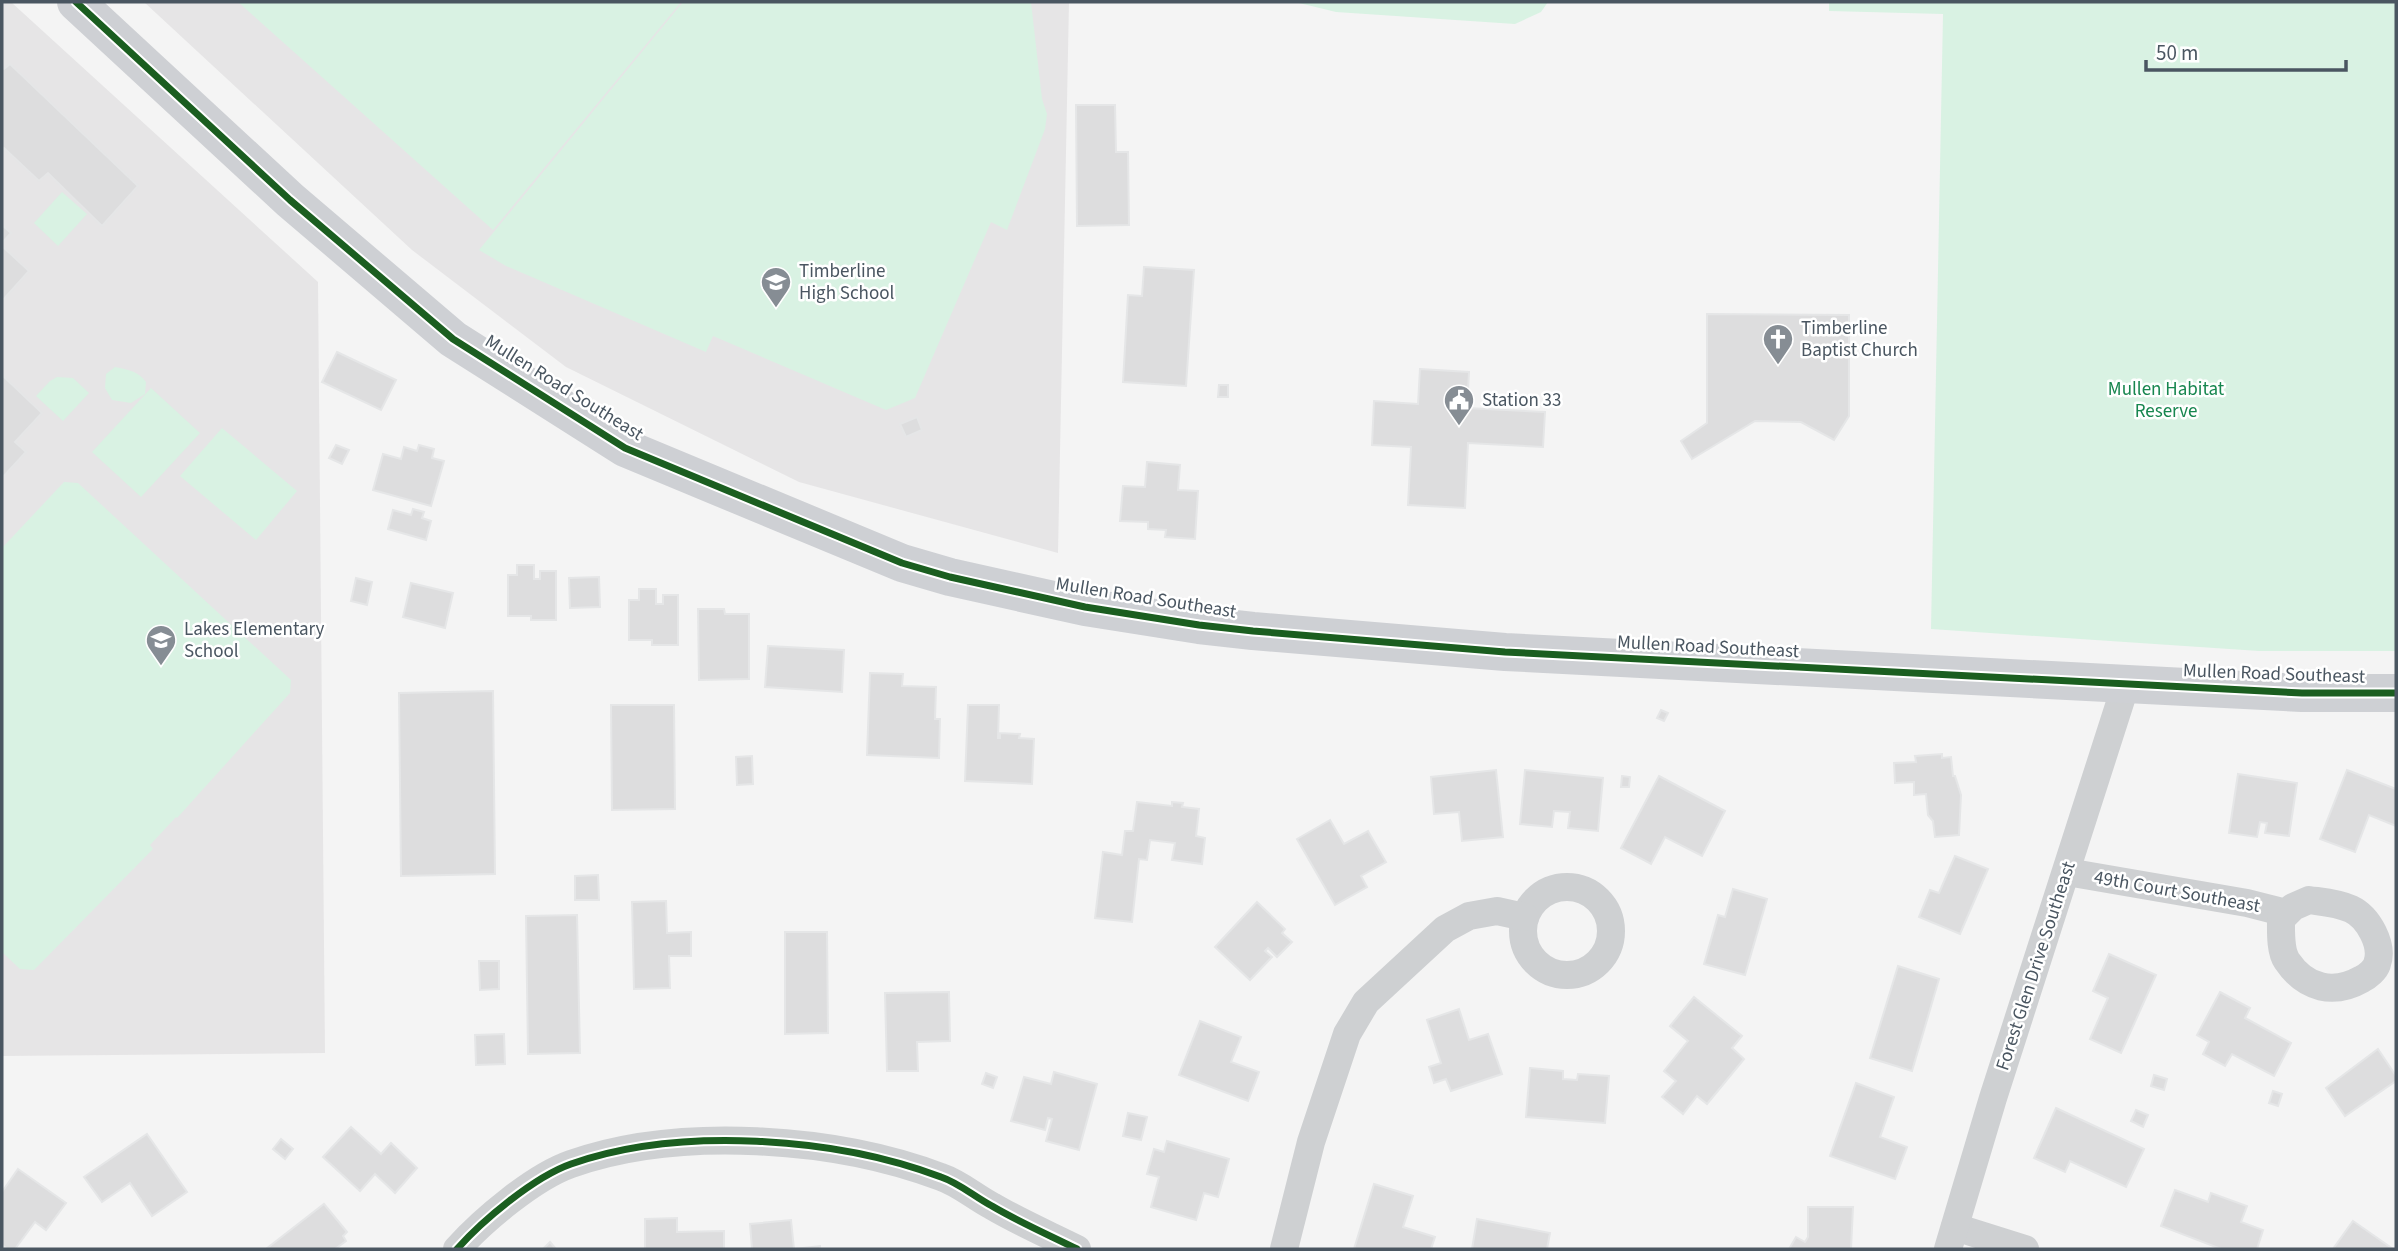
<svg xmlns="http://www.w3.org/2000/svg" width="2398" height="1251" viewBox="0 0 2398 1251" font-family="'Source Sans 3',sans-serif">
<rect width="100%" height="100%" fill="#f4f4f4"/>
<g fill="#e6e5e6">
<polygon points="2,2 11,2 318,282 325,1053 2,1056"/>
<polygon points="144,2 1069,2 1058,553 799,482 566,367 412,250"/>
</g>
<g fill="#d9f2e3">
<polygon points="238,2 681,2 493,230"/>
<polygon points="683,2 1031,2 1042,99 1047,114 1045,129 1007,230 991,222 915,398 886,410 713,336 706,352 506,266 479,250"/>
<polygon points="1295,2 1548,2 1541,12 1515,24 1336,12"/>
<polygon points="1829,2 2396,2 2396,651 2259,651 1931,629 1943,14 1829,11"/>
<polygon points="62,192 87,214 58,246 34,223"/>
<path d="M115 367C129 370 138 371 146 382L145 394 131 403 112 400 105 388 106 374Z"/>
<polygon points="57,377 73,378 89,393 63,421 36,396 50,381"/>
<polygon points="151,388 200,433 141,497 92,452"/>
<polygon points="222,428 297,491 256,540 180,476"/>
<polygon points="64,482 78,483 291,680 290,693 177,818 176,817 150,845 153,849 34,970 20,969 2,952 2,548"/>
</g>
<g fill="#ddddde" stroke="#e5e6e7" stroke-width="2">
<polygon points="10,64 138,186 102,226 48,173 39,181 4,148 2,151 2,67 4,69"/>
<polygon points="1076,105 1115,105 1116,152 1128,152 1129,225 1077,226"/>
<polygon points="2,225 11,233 2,243"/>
<polygon points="2,246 29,271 2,301"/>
<polygon points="1144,267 1194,270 1186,386 1123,382 1128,295 1142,296"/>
<polygon points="1707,314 1849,315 1849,416 1834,440 1801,422 1755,421 1692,459 1681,441 1707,423"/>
<polygon points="337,352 396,380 381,410 322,382"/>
<polygon points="1420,369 1469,372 1467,408 1545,412 1543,447 1468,443 1465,508 1408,505 1411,447 1372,445 1374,401 1418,404"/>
<polygon points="2,375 42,413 15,442 26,452 2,478"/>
<polygon points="1219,385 1228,385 1228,397 1218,397"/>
<polygon points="917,417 922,430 906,437 900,424"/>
<polygon points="336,445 349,450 342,464 329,458"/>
<polygon points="419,445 434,449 432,458 444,461 431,506 373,490 383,454 401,459 404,447 417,451"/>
<polygon points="1147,462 1180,465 1178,490 1198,491 1195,539 1165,537 1166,530 1148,529 1148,522 1120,521 1123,486 1145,487"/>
<polygon points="413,509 424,512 422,518 431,521 426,540 388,529 393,510 411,515"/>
<polygon points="517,565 534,565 534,579 540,579 540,571 556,571 556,620 531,620 531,616 508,616 508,575 517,575"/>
<polygon points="599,577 600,607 570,608 569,578"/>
<polygon points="356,578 372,582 367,605 351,601"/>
<polygon points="411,583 453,593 445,628 403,617"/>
<polygon points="639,589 656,589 656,604 663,604 663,595 678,595 678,645 652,645 652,640 629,640 629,600 639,600"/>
<polygon points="698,609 724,609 725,614 749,614 749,679 699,680"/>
<polygon points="768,646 844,650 842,692 765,687"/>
<polygon points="870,673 903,674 902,686 936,687 935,719 940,719 939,758 867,755"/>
<polygon points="493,691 495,874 401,876 399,693"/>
<polygon points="611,705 674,705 675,809 612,810"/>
<polygon points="968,705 999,705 998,738 1000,738 1000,733 1020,734 1019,738 1034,739 1032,784 965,781"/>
<polygon points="1661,710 1668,713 1664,721 1657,718"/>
<polygon points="1942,754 1942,758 1951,757 1953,776 1955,776 1961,795 1959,835 1935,837 1933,821 1928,815 1926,794 1914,795 1914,782 1895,783 1894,763 1916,762 1915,756"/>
<polygon points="752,756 753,784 737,785 736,757"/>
<polygon points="1496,770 1503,837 1462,841 1459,812 1434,814 1431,777"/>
<polygon points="1525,770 1603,778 1598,831 1568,828 1570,812 1554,811 1552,827 1520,824"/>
<polygon points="2347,770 2396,789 2396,826 2369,815 2355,852 2320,839"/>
<polygon points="2238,774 2297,783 2289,836 2265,833 2267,823 2260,822 2257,837 2229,833"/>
<polygon points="1622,776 1630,777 1629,787 1621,787"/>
<polygon points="1659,776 1725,811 1702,856 1665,837 1651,864 1621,848"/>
<polygon points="1137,802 1172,806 1172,802 1183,803 1182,807 1199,809 1196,836 1205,838 1202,864 1172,860 1175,843 1150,840 1147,860 1139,859 1132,922 1095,918 1103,852 1122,855 1125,831 1133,831"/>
<polygon points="1330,820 1344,844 1368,831 1386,862 1361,876 1367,887 1335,905 1297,839"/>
<polygon points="1955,856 1988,869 1960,934 1919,917 1930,890 1939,893"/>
<polygon points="598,875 599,900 575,900 575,876"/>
<polygon points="1733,889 1767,899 1745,975 1704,964 1718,915 1725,917"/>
<polygon points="666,901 667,933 691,932 691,956 669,956 670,988 634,989 632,902"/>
<polygon points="1257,902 1285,929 1282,933 1292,942 1277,957 1268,948 1265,951 1272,957 1250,980 1215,947"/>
<polygon points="577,915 580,1053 528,1054 526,916"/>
<polygon points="785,932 827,932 828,1033 785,1034"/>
<polygon points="2109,954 2156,975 2121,1053 2090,1039 2108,998 2093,991"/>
<polygon points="479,961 499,961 499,989 480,990"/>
<polygon points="1898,966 1939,979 1912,1071 1870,1058"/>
<polygon points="949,992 950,1041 917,1042 918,1071 887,1071 885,993"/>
<polygon points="2220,992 2250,1008 2245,1018 2291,1043 2274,1076 2232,1054 2225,1066 2203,1054 2209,1042 2197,1035"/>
<polygon points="1694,997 1742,1036 1732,1048 1744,1059 1707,1104 1697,1096 1683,1114 1662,1097 1676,1081 1664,1071 1688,1041 1670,1026"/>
<polygon points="1459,1009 1469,1040 1488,1034 1502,1074 1451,1091 1446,1079 1434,1083 1429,1067 1441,1063 1427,1020"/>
<polygon points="1200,1021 1241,1037 1231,1062 1259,1072 1248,1101 1179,1075"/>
<polygon points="504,1034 505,1064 476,1065 475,1035"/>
<polygon points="2378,1049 2396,1076 2396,1081 2345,1116 2326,1088"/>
<polygon points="1530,1068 1563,1071 1563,1079 1577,1080 1578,1074 1609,1076 1605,1123 1526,1117"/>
<polygon points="1054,1072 1097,1084 1079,1150 1046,1141 1052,1119 1048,1118 1045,1130 1011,1121 1024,1077 1051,1084"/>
<polygon points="986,1073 997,1077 993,1088 982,1084"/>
<polygon points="2154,1075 2167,1079 2164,1090 2151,1086"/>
<polygon points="1856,1083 1894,1097 1880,1137 1907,1147 1895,1179 1830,1156"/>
<polygon points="2273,1091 2282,1094 2278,1106 2269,1103"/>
<polygon points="2056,1108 2144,1149 2126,1187 2070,1161 2065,1172 2034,1158"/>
<polygon points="2136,1110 2148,1115 2143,1127 2131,1121"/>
<polygon points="1128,1113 1147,1117 1141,1140 1123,1136"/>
<polygon points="351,1127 381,1154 391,1143 417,1168 395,1193 375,1174 360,1191 323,1157"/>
<polygon points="147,1134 187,1192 152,1216 130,1183 102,1202 84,1177"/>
<polygon points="281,1139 293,1149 285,1159 273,1149"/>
<polygon points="1167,1141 1229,1159 1218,1197 1204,1193 1196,1220 1151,1207 1159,1177 1147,1174 1154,1149 1164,1152"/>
<polygon points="18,1169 66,1203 46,1230 35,1222 15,1249 7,1249 2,1245 2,1192"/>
<polygon points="1374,1184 1413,1196 1403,1227 1435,1237 1431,1249 1354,1249"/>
<polygon points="2175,1190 2208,1202 2211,1193 2247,1206 2241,1222 2263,1230 2257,1249 2221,1249 2161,1226"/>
<polygon points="324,1204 347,1232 343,1236 346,1241 335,1249 266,1249"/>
<polygon points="1808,1207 1853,1207 1851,1249 1789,1249 1796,1237 1805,1242 1808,1237"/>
<polygon points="677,1218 677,1232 724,1231 724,1249 645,1249 645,1219"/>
<polygon points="1477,1219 1550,1233 1547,1249 1472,1249"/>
<polygon points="791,1220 794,1249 820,1246 820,1249 752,1249 750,1224"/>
<polygon points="2353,1221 2393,1249 2333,1249"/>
<polygon points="550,1242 556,1249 543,1249"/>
</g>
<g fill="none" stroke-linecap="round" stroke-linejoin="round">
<g stroke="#ced0d2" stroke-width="28">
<polyline points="2067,872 2247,903 2286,913"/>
<circle cx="1567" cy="931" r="44"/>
<path d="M2309 900C2323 902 2338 903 2351 909 2368 917 2384 945 2377 964 2375 970 2368 976 2362 979 2334 995 2306 989 2287 961 2280 951 2281 931 2281 919L2293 907Z"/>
<polyline points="1955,1227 2025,1249"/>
<path d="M457 1249C483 1220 534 1177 571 1164 679 1126 835 1137 941 1177 959 1183 975 1197 992 1206 1019 1222 1049 1235 1077 1249"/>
<polyline points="1284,1249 1311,1142 1347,1034 1366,1002 1445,929 1469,916 1497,911 1525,917"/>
<polyline points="1948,1249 1993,1098 2126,684"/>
</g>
<polyline stroke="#ced0d4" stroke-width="38" points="76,2 290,200 453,339 625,448 902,563 950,577 1085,607 1199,625 1253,631 1505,652 2302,693 2396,693"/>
<g stroke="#fff" stroke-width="11">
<g id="cycleway">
<polyline points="76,2 290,200 453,339 625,448 902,563 950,577 1085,607 1199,625 1253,631 1505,652 2302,693 2396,693"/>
<path d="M457 1249C483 1220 534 1177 571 1164 679 1126 835 1137 941 1177 959 1183 975 1197 992 1206 1019 1222 1049 1235 1077 1249"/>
</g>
</g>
<use href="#cycleway" stroke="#1b5e20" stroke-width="7"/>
</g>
<defs>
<g id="school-pin" transform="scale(1.575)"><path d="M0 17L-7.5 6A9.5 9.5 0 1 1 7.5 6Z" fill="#868d94" stroke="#fff"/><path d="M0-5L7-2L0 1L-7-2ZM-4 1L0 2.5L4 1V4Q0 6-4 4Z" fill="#fff"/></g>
<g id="church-pin" transform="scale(1.575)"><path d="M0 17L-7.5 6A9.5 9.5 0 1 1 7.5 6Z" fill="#868d94" stroke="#fff"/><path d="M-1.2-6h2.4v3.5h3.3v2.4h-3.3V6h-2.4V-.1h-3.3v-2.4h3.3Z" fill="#fff"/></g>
<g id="civic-pin" transform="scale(1.575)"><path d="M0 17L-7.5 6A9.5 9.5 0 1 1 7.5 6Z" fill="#868d94" stroke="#fff"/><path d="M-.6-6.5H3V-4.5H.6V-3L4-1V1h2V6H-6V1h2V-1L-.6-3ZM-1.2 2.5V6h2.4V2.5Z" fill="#fff"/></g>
</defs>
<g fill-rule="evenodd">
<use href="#school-pin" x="776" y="282"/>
<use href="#church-pin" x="1778" y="339"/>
<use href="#civic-pin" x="1459" y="400"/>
<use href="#school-pin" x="161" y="640"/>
</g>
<g text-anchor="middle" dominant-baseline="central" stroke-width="5" stroke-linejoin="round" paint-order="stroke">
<g font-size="19" fill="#4a5661" stroke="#fff" text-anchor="start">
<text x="799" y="271">Timberline<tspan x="799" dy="22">High School</tspan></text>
<text x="1801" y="328">Timberline<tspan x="1801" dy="22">Baptist Church</tspan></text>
<text x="1482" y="400">Station 33</text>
<text x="184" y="629">Lakes Elementary<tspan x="184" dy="22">School</tspan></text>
</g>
<g font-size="19" fill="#4a5661" stroke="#fff">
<text transform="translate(564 388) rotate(32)">Mullen Road Southeast</text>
<text transform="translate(1146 598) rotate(9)">Mullen Road Southeast</text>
<text transform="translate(1708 647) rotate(3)">Mullen Road Southeast</text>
<text transform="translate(2274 674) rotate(2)">Mullen Road Southeast</text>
<text transform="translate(2177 892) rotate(10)">49th Court Southeast</text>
<text transform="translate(2036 966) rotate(-72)">Forest Glen Drive Southeast</text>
</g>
<g font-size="19" fill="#17864f" stroke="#fff">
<text x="2166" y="389">Mullen Habitat<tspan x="2166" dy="22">Reserve</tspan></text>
</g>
</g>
<rect width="2398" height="1251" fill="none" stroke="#4a5661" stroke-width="7"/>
<path d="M2146 60v10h200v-10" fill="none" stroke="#4a5661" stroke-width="3.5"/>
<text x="2156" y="60" font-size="21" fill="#4a5661" stroke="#ffffff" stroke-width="5" paint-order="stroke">50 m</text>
</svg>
